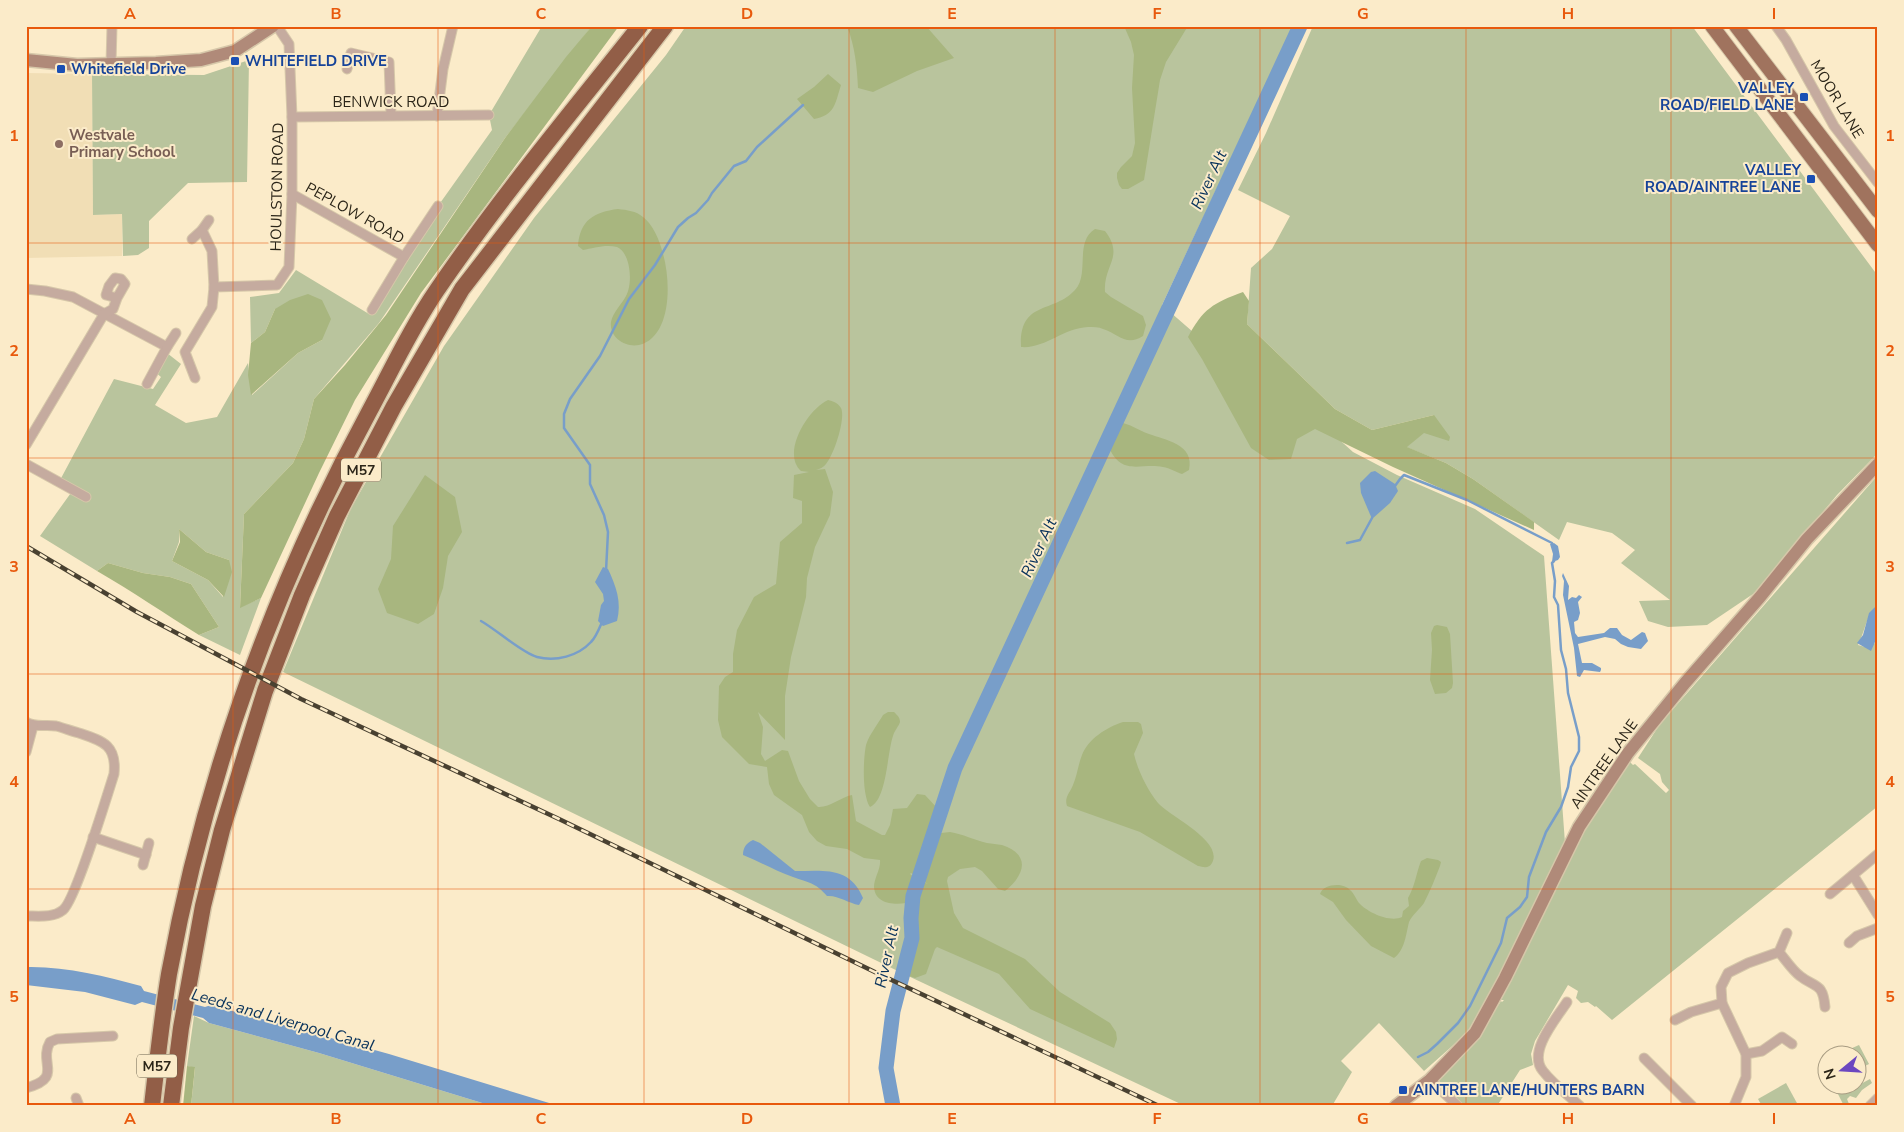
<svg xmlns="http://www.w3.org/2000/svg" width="1904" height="1132" viewBox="0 0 1904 1132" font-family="'Nunito Sans',sans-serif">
<rect width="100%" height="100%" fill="#fbebc9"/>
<polygon fill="#f1deb5" points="26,73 92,74 93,215 122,214 122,256 26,258"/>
<g fill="#b9c49d" fill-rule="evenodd">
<path d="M542 26H592L505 138 379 323 314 399 304 439 293 463 244 514 240 607 261 598 240 655 199 635 219 627 191 584 170 577 143 573 108 563 97 571 40 536 73 490 59 482 114 379 153 389 161 377 154 371 167 353 181 364 155 405 186 423 217 417 248 363 252 395 298 353 322 340 275 309 265 332 251 343 250 297 279 293 296 270 369 314 438 206 492 130 489 115ZM179 529 206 552 229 560 223 597 208 580 172 561 179 542Z"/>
<polygon points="686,26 1293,26 1162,305 1193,332 1313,416 1353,452 1397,475 1475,509 1544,556 1565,843 1512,953 1467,1033 1424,1071 1379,1023 1341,1061 1352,1072 1332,1106 1185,1106 906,975 283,672 351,508 444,346 534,218 666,55"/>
<polygon points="1313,26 1692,26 1878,276 1878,453 1837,495 1756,592 1707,625 1668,627 1648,621 1639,601 1670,600 1621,563 1635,550 1612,533 1567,522 1559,540 1473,479 1446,463 1406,447 1423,433 1434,415 1372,430 1335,409 1247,324 1251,268 1272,249 1290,216 1238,190 1266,133"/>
<polygon points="249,60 247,182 188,183 149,221 149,248 138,255 123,256 122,214 93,215 92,74 204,75"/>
<path d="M1878 475V604C1865 618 1866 629 1858 645L1865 647 1878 642V806L1612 1020 1596 1006 1595 1007 1588 1002 1581 1003 1576 998 1578 991 1568 985 1535 1041 1531 1054 1533 1065 1520 1070 1497 1106H1465L1438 1080 1471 1047 1501 1001 1502 1002 1504 1000H1501L1583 832 1629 761 1633 765 1635 764 1666 793 1669 790 1662 782 1660 774 1638 758 1660 724Z"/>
<polygon points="194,1016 209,1023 319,1053 492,1106 191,1106 195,1068 187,1066"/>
<polygon points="1859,1045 1869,1064 1865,1066 1861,1059 1858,1061 1856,1054 1853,1054 1850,1049"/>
<polygon points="1870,1079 1872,1083 1862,1090 1856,1098 1850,1096 1847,1099 1849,1104 1854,1106 1844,1106 1835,1088 1839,1086 1839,1085 1852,1085 1855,1087"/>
<polygon points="1786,1083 1798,1105 1762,1106 1758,1099"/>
</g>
<g fill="#a8b67f">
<polygon points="592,26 619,26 421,293 355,400 319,473 261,598 240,608 244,514 293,463 304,439 314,399 345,365 386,315 505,138 566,57"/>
<path d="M847 26H926L954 58 917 71 873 92 858 88C857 66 855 47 847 26Z"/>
<polygon points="1124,26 1188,26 1166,62 1160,80 1144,180 1128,189 1122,189 1119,185 1117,178 1117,173 1121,167 1132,156 1135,143 1132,88 1134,55 1131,42"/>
<path d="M828 74 841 85C835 104 835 115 814 119L797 99 814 87Z"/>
<path d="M618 209C627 210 636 211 643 217 671 238 682 335 639 345 625 348 609 337 611 322 613 312 622 304 626 296 633 284 631 253 617 247 606 244 593 248 583 250L578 246C580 220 594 212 618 209Z"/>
<path d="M1095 229 1105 231C1125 257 1103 265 1105 292L1111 297 1143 316 1146 325 1143 336C1126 347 1119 334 1103 329 1099 327 1093 327 1088 327 1063 328 1045 349 1021 347 1019 300 1053 314 1075 290 1090 274 1074 242 1095 229Z"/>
<path d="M1243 292 1249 301 1247 324 1335 409 1372 430 1434 415 1450 437 1449 441 1424 433 1407 447 1446 463 1473 479 1534 522V530L1393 467 1315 429 1297 439 1291 459 1269 460 1251 448 1202 359 1188 337C1203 309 1213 303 1243 292Z"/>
<polygon points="308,294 322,300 331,319 322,340 298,353 251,395 248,375 251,343 265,332 275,309 290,300"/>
<path d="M828 400C833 401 838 403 841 408 846 418 834 455 826 464 824 467 820 469 816 470L825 469 833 492 830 515 815 547 807 578 806 597 791 657 785 696V740L758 712 763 727 761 754 765 761 782 750 788 751 799 781 810 799 818 807C829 808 841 797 852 795L856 821 882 835H885L890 825 893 809 907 808 917 794 925 795 938 809 928 845 916 876 911 873 910 874 914 877 906 903C894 905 875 904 874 887 874 878 881 869 880 860L864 858 847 849 826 846 817 841 809 832 802 815 774 795 769 784 767 767 749 764 722 737 718 720 719 686 725 677 733 672V654L737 630 754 597 776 584 780 542 802 523V501L793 498 794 475 809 472 801 471C781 453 808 409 828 400Z"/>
<path d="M1119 422C1130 424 1138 430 1149 434 1165 440 1195 444 1189 470L1182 474C1176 472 1170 468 1163 467 1141 462 1121 478 1108 445Z"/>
<polygon points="425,475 455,497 462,532 448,556 443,588 434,614 418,624 387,613 378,589 391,559 393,526"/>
<polygon points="179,529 206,552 229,560 232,572 224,597 208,580 172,561 180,542"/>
<path d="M108 563 143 573 170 577 191 584 219 627 199 635C165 614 132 591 97 571Z"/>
<polygon points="1437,625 1447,627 1450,634 1453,683 1452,688 1446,693 1435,694 1430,680 1432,650 1431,633 1434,626"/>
<path d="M888 712H894C897 715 900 717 900 722 899 726 894 731 893 736 887 753 887 800 870 807 862 795 863 760 866 745 869 735 878 724 883 715Z"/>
<path d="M1123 722H1138L1141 724 1143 733 1134 754C1138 771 1147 789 1158 803 1169 816 1224 841 1212 863 1209 869 1203 867 1198 866L1140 832 1067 806C1064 797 1070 793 1073 785 1077 776 1078 765 1082 755 1088 739 1107 727 1123 722Z"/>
<path d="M950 832C963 834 974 840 987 843 992 844 997 844 1002 845 1032 855 1024 876 1005 891L998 889 982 871 975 867 960 869 948 877 947 881 954 913 963 928 1025 959 1060 992 1110 1023 1116 1032 1117 1039 1114 1048 1030 1009 999 974 937 947 935 949 926 974 915 978 906 975 915 937 917 894 923 882 928 884 923 881 941 833Z"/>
<path d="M1427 858 1438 860 1441 862 1440 866C1435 879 1430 891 1424 903 1420 909 1412 915 1409 922 1406 934 1405 950 1394 958L1371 946 1346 920 1333 902 1320 894C1323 884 1343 882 1350 890 1354 893 1356 899 1359 903 1367 912 1390 923 1402 917L1403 911 1409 906 1408 898C1415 886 1416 874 1421 861Z"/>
<polygon points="187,1066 195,1067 191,1106 183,1106"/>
</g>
<g fill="#789ec9">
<polygon points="1375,471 1395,484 1398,491 1390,503 1372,519 1361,493 1360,483 1371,472"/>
<polygon points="1554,543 1558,546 1560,557 1558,560 1552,562 1553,554 1550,544"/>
<path d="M603 567 608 569C616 586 622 602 617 621L603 626 598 621 601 605 604 601 603 594 595 582Z"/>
<polygon points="1563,573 1569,586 1568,600 1572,597 1576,598 1579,595 1582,597 1578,602 1580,613 1578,620 1574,622 1575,633 1578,637 1604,633 1610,628 1617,628 1622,635 1631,640 1642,632 1645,633 1648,641 1641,649 1628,647 1621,644 1615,639 1605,637 1578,644 1582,663 1592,663 1601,668 1601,670 1600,672 1584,670 1580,677 1577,676 1574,648 1563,595 1564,581 1562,576"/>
<polygon points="1878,604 1878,642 1875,642 1871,651 1857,643 1863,635 1869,613"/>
<path d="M753 840 760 843 795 871C824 871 850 866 863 898L859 905C848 903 838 895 827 896 815 882 809 883 793 877 776 871 760 862 743 855 743 848 746 843 753 840Z"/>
<path d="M26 967C65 966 104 976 141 986L144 991 205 1007 211 1005 389 1054 559 1106H492L319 1053 209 1023 203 1018 142 1002 135 1005 85 992 26 985Z"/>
</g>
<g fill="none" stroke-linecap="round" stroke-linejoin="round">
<g stroke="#789ec9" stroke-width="2.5">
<polyline points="1395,486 1400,479 1404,475 1467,500 1552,543"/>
<polyline points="1347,543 1360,540 1372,518"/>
<polyline points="606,571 608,532 604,515 590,484 590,465 564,428 564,414 570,399 600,356 629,299 655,265 678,227 688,218 696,213 708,200 712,193 734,166 746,161 757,147 803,105"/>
<path d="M481 621C497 630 522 653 537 657 556 662 578 656 591 642 596 637 599 629 602 622"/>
<polyline points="1418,1057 1428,1052 1437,1044 1458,1023 1470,1006 1501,943 1507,918 1520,907 1527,897 1529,877 1546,832 1561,807 1568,787 1571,767 1579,751 1579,737 1568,693 1566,669 1561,650 1558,605 1554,597 1555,581 1552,563 1554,561"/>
</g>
<polyline stroke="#789ec9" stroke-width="15" points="893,1106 886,1068 893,1011 912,938 911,918 913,896 955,768 1300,26"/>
<g stroke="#d6c7a9" stroke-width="11">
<g id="street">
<polyline points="1776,26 1786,40 1834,126 1878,183"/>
<polyline points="111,64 112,26"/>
<polyline points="347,69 351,53 389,62 391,115"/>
<polyline points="437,116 443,69 453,26"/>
<polyline points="292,117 489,115"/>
<polyline points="292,194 404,257"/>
<polyline points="202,230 209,220"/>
<polyline points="192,239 202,230 212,251 214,287 212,307 185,352 195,378"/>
<polyline points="214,287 277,285 289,267 292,194 292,117 289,44 277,26"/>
<polyline points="26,289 45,291 73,297 167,347 147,384"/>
<polyline points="372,310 404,257 438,206"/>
<polyline points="167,347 176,333"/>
<polyline points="26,445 104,314 113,309 117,298 125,284 121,279 115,278 109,286 106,295 117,298"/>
<polyline points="26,464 86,497"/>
<path d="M26 722C36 728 45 724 56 726 64 728 71 731 79 733 103 741 117 745 114 774 107 796 75 901 63 910 53 918 39 916 26 916"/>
<polyline points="26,752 33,726"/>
<polyline points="93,837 146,855"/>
<polyline points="143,865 149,843"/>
<polyline points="1853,875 1878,915"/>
<polyline points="1830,894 1878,854"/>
<polyline points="1849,943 1857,936 1878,928"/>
<path d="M1779 952C1785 959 1792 970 1800 976 1815 988 1823 982 1825 1007"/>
<path d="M1567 1002C1556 1019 1527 1052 1543 1071 1553 1084 1568 1095 1580 1106"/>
<polyline points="1675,1020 1691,1012 1722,1003"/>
<polyline points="1746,1054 1762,1051 1782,1037 1792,1044"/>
<polyline points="1644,1058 1692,1106"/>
<polyline points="1430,1080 1458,1106"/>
<path d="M26 1088C64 1078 38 1063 50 1042L57 1039 113 1036"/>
<polyline points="76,1098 79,1106"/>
<polyline points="1734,1106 1746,1077 1746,1054 1722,1003 1721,987 1728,973 1748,963 1779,952 1787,933"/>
<polyline points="1870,1106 1878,1098"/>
</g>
</g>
<g stroke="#d6c7a9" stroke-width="15">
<g id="secondary">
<polyline points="26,60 77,65 156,63 201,60 235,51 273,26"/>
<polyline points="1396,1106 1430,1080 1475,1033 1505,978 1579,827 1628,753 1685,683 1760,597 1807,539 1878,464"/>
</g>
</g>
<g stroke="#d6c7a9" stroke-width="16">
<g id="primary">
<polyline points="1712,26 1878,245"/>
<polyline points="1736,26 1878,211"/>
</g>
</g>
<g stroke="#d6c7a9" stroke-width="19">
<g id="highway">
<path d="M152 1106C157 1062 162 1017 169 974 205 778 274 587 369 412 391 371 411 328 437 290 499 199 571 113 640 26"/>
<polyline points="171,1106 181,1028 203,906 222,830 265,691 302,595 337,516 394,406 462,289 665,26"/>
</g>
</g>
<use href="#street" stroke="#c5ab9f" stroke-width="9"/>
<use href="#secondary" stroke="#b08a79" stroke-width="12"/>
<use href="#primary" stroke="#a0735e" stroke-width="14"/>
<use href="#highway" stroke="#925e47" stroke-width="16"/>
<g stroke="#494131" stroke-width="4.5">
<polyline id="rail" points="26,546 137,612 301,699 559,819 881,975 1159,1106"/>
</g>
<use href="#rail" stroke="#fbebc9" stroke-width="2.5" stroke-dasharray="8" stroke-linecap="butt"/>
</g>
<path fill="none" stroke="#e8590c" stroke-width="1" stroke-opacity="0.55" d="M233 26V1106M438 26V1106M644 26V1106M849 26V1106M1055 26V1106M1260 26V1106M1466 26V1106M1671 26V1106M26 243H1878M26 458H1878M26 674H1878M26 889H1878"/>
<g fill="#1a4fb4" stroke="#fbebc9" stroke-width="2">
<rect x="230" y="56" width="10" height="10" rx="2.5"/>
<rect x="56" y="64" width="10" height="10" rx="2.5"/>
<rect x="1799" y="92" width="10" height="10" rx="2.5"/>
<rect x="1806" y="174" width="10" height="10" rx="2.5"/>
<rect x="1398" y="1085" width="10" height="10" rx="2.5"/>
</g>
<circle fill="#8d6e63" stroke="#fbebc9" stroke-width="2" cx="59" cy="144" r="5"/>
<g text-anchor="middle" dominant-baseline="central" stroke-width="4" stroke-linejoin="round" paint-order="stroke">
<g fill="#fbebc9" stroke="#69604d" stroke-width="1">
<rect x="341" y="458.5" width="40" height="23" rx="4"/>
<rect x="137" y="1054.5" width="40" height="23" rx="4"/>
</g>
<g font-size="14" font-weight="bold" fill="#2b2518">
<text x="361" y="470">M57</text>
<text x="157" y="1066">M57</text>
</g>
<g font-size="15" font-weight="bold" fill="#164399" stroke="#fbebc9" text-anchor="start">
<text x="245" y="61">WHITEFIELD DRIVE</text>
<text x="71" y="69">Whitefield Drive</text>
<text x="1794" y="88" text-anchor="end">VALLEY<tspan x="1794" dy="17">ROAD/FIELD LANE</tspan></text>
<text x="1801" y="170" text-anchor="end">VALLEY<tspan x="1801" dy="17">ROAD/AINTREE LANE</tspan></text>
<text x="1413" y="1090">AINTREE LANE/HUNTERS BARN</text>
</g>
<g font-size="15" fill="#2b2518" stroke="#fbebc9">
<text transform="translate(1837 99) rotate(59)">MOOR LANE</text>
<text x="391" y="102">BENWICK ROAD</text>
<text transform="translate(277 187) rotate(-89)">HOULSTON ROAD</text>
<text transform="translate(355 213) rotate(29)">PEPLOW ROAD</text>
<text transform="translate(1604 764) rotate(-55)">AINTREE LANE</text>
</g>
<g font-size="15" font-weight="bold" fill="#785e54" stroke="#fbebc9" text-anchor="start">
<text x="69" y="135">Westvale<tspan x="69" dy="17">Primary School</tspan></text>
</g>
<g font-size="16" font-style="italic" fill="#08325b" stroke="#fbebc9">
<text transform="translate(1209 180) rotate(-65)">River Alt</text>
<text transform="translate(1039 548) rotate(-65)">River Alt</text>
<text transform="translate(887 957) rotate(-78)">River Alt</text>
<text transform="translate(283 1020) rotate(16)">Leeds and Liverpool Canal</text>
</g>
</g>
<rect width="1904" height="1132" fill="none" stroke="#fbebc9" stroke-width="55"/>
<g transform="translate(1842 1070) rotate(252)"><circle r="24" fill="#fbebc9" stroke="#a89c82"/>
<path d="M0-4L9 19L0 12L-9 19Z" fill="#6b47c0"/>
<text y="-8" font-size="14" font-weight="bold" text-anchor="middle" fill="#2b2518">N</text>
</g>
<rect x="28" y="28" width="1848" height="1076" fill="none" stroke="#e8590c" stroke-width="2"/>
<g font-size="16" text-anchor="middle" font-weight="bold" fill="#e8590c">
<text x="130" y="19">A</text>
<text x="336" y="19">B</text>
<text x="541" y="19">C</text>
<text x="747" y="19">D</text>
<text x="952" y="19">E</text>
<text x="1157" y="19">F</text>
<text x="1363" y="19">G</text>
<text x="1568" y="19">H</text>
<text x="1774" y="19">I</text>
<text x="14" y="141">1</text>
<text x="1890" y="141">1</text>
<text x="14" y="356">2</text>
<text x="1890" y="356">2</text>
<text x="14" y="572">3</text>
<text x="1890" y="572">3</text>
<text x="14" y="787">4</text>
<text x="1890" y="787">4</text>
<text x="14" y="1002">5</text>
<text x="1890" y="1002">5</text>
<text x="130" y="1124">A</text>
<text x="336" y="1124">B</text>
<text x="541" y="1124">C</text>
<text x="747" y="1124">D</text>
<text x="952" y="1124">E</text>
<text x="1157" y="1124">F</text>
<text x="1363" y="1124">G</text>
<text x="1568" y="1124">H</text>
<text x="1774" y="1124">I</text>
</g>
</svg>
